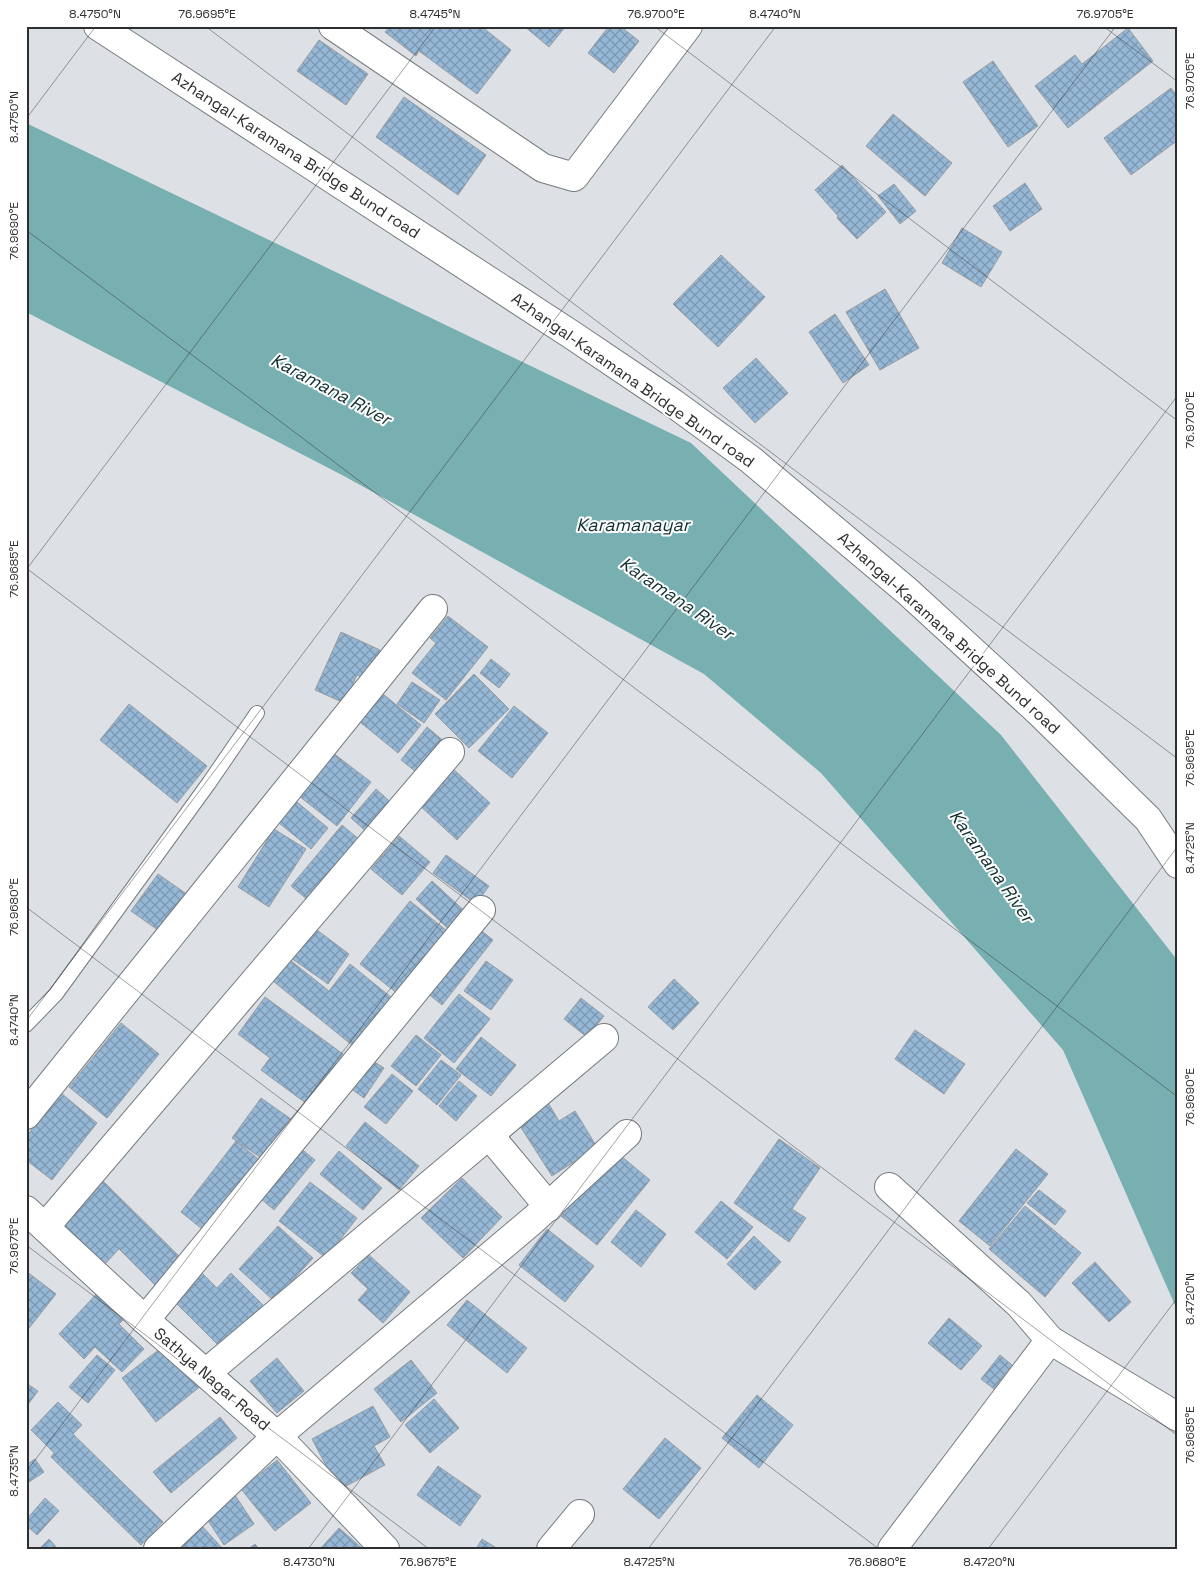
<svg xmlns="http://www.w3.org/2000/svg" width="1204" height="1575" viewBox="0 0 1204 1575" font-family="'Space Grotesk',sans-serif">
<defs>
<pattern id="building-cross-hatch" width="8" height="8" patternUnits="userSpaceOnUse" patternTransform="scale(1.25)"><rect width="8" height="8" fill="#96b8d7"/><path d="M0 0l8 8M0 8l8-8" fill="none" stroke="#7b96af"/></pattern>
</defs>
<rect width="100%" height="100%" fill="#dde1e5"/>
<polygon fill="#78afb0" points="26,123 691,443 1001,735 1178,961 1178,1312 1063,1050 821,773 704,674 342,475 26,312"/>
<g fill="url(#building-cross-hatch)" stroke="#999da1">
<polygon points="390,26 481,26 511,50 477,94 419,51 416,56 385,32"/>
<polygon points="524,26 566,26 549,47"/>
<polygon points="609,26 620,26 639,41 614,73 588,53"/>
<polygon points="1128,28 1153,61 1068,128 1035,86 1075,55 1082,64"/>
<polygon points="319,40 368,74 346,105 297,71"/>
<polygon points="993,61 1038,126 1008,147 963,82"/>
<polygon points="1171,88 1178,97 1178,140 1131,175 1104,138"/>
<polygon points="404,97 486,155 458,195 376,137"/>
<polygon points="893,114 952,163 925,196 866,146"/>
<polygon points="842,165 886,212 857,239 837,218 838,216 815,190"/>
<polygon points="1025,183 1042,209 1010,231 993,206"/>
<polygon points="894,184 916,211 900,224 878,196"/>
<polygon points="962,228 1002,252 981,287 942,263"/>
<polygon points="721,255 765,297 718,347 673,304"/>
<polygon points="885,289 919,348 880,370 846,312"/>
<polygon points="835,314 869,365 843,383 809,332"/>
<polygon points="756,358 788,393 755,423 723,388"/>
<polygon points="448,616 488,647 446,700 412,673 436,643 430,638"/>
<polygon points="341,632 380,650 366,679 357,675 344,703 315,690"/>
<polygon points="491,659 510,674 499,688 480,673"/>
<polygon points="474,674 509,709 469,748 435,714"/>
<polygon points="412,682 440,700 424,723 397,704"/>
<polygon points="383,694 421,725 398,753 360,722"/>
<polygon points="129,704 207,766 177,803 100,740"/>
<polygon points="514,706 548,733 512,778 478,751"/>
<polygon points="427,727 446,743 420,775 401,760"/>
<polygon points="333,753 371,782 337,826 299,796"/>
<polygon points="451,767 490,803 457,840 417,803"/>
<polygon points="376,789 395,806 369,834 351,818"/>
<polygon points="297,802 328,828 311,849 279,823"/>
<polygon points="342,825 360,840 309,901 291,886"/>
<polygon points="274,829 306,849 269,907 238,887"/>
<polygon points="399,836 430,862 402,895 371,869"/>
<polygon points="446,855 489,886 476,904 433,873"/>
<polygon points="158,874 188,895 162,933 131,911"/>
<polygon points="432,881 470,916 454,934 416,899"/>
<polygon points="410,901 452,935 402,997 360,964"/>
<polygon points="472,923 493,940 442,1005 420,987"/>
<polygon points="313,927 349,954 328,984 291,958"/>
<polygon points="290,960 329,991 350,964 397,1002 358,1050 273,981"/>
<polygon points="486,961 513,980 491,1010 464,991"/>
<polygon points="674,979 699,1003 673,1030 648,1007"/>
<polygon points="459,994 490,1019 454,1063 424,1038"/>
<polygon points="265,997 343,1054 307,1104 261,1070 270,1058 238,1034"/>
<polygon points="581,998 604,1016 587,1037 564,1019"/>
<polygon points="121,1023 159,1054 107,1118 69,1087"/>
<polygon points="915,1030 965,1064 944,1094 895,1059"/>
<polygon points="416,1035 441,1055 416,1086 391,1066"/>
<polygon points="481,1037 516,1065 491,1096 456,1069"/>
<polygon points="370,1059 384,1068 364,1098 350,1088"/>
<polygon points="441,1060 461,1075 437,1105 418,1089"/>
<polygon points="392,1074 413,1091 386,1124 364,1107"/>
<polygon points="459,1081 477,1096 456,1121 439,1106"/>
<polygon points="61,1093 97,1123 52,1180 26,1160 26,1137"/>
<polygon points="544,1096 559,1121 575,1111 597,1147 552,1176 513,1115"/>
<polygon points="261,1098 298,1124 270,1164 232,1138"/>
<polygon points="365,1122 419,1166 399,1190 346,1146"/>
<polygon points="779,1139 820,1168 792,1209 806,1218 789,1242 734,1203"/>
<polygon points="236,1141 262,1162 207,1233 181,1212"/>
<polygon points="294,1143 315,1160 274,1210 253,1192"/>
<polygon points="1016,1149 1048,1174 990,1246 959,1221"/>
<polygon points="339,1151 382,1188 363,1210 320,1174"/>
<polygon points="615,1151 650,1180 597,1245 561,1216"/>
<polygon points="462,1178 502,1217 463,1258 421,1218"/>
<polygon points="103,1181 181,1258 155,1285 119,1249 103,1266 60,1224"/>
<polygon points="310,1182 357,1218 326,1258 279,1221"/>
<polygon points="1039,1190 1066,1211 1055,1225 1027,1203"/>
<polygon points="721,1201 753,1227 727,1259 695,1232"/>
<polygon points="1025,1206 1081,1253 1045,1297 989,1249"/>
<polygon points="636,1210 666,1234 641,1267 611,1242"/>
<polygon points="278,1226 313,1258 274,1301 239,1269"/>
<polygon points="547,1229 594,1266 565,1302 519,1265"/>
<polygon points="754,1236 781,1262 755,1290 727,1264"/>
<polygon points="369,1255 410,1292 383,1323 358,1300 368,1289 351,1273"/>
<polygon points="1095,1262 1131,1302 1109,1322 1072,1283"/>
<polygon points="197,1268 217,1288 231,1273 265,1307 222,1349 169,1296"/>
<polygon points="26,1271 56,1294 26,1332"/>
<polygon points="101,1289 128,1315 119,1324 144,1349 122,1372 95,1347 84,1359 59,1334"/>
<polygon points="467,1300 527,1348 507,1373 447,1325"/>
<polygon points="949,1318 982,1346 961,1370 928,1343"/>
<polygon points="169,1342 202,1385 156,1422 122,1378"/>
<polygon points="97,1355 115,1370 88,1403 69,1387"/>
<polygon points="1000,1355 1012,1365 994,1389 981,1379"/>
<polygon points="277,1358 304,1391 277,1413 250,1381"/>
<polygon points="411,1360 437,1393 401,1422 374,1389"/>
<polygon points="26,1383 38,1391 26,1407"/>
<polygon points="757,1395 793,1425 759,1468 722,1438"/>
<polygon points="434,1399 459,1428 430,1453 405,1425"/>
<polygon points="58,1402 82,1425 73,1434 163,1522 141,1545 51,1457 54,1453 31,1430"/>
<polygon points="373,1406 390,1437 374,1446 385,1465 339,1490 312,1439"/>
<polygon points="220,1417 237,1438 171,1493 153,1472"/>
<polygon points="665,1438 701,1468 659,1519 623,1489"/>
<polygon points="35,1459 44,1472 26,1484 26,1465"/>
<polygon points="277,1460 311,1503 275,1531 241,1489"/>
<polygon points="438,1466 481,1496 460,1526 417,1495"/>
<polygon points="235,1495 254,1524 224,1545 205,1516"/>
<polygon points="45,1498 59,1511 37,1535 26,1525 26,1520"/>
<polygon points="202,1526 223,1549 176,1549"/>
<polygon points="339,1528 363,1549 320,1549"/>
<polygon points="49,1539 58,1549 39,1549"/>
<polygon points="482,1539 498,1549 476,1549"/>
<polygon points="255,1544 259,1549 248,1549"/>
</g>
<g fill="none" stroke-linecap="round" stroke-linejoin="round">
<g stroke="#777b7e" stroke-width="16">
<polyline id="service" points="26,1025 56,994 209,783 257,713"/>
</g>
<g stroke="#777b7e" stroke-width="30">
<g id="minor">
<polyline points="98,26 572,335 673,403 751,460 907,591 1040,713 1148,819 1178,864"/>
<polyline points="333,26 543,168 574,177 688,26"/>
<polyline points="26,1115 433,609"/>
<polyline points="489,1135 549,1207"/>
<polyline points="889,1187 1019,1304 1050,1340 1178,1417"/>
<polyline points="26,1210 145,1320 277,1436 158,1549"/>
<polyline points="45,1227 450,752"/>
<polyline points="145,1320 481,910"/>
<polyline points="206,1373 604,1038"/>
<polyline points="385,1549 277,1436 533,1220 627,1134"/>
<polyline points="551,1549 580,1514"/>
<polyline points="892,1549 1050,1340"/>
</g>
</g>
<use href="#service" stroke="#fff" stroke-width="14"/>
<use href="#minor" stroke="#fff" stroke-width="28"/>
</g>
<path fill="none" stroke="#2d2e30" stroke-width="1" stroke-opacity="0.45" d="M205 26 1178 759M654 26 1178 421M1103 26 1178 82M26 119 96 26M26 230 1178 1097M26 568 1178 1436M26 570 436 26M26 907 879 1549M26 1021 776 26M26 1245 429 1549M26 1472 1116 26M308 1549 1178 395M648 1549 1178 846M988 1549 1178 1297"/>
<g text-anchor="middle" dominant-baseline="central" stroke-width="4" stroke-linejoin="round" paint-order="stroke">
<g font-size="16" fill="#2d2e30" stroke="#fff">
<text transform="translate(296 155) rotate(33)">Azhangal-Karamana Bridge Bund road</text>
<text transform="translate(633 380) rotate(35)">Azhangal-Karamana Bridge Bund road</text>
<text transform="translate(949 633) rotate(42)">Azhangal-Karamana Bridge Bund road</text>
<text transform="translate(212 1379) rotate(41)">Sathya Nagar Road</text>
</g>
<g font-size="18" font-style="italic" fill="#123030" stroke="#fff">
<text transform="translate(331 389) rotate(28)">Karamana River</text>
<text x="633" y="524">Karamanayar</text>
<text transform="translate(677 598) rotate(34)">Karamana River</text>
<text transform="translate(992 866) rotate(55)">Karamana River</text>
</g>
</g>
<rect width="1204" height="1575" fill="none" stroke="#ffffff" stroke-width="55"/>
<rect x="28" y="28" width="1148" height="1520" fill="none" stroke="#2d2e30" stroke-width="2"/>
<g font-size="12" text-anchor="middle" fill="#2d2e30">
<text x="95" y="18">8.4750°N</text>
<text x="207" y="18">76.9695°E</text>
<text x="435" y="18">8.4745°N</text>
<text x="656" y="18">76.9700°E</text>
<text x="775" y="18">8.4740°N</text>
<text x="1105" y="18">76.9705°E</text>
<text transform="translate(1190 81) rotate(-90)" y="4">76.9705°E</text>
<text transform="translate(14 117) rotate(-90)" y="4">8.4750°N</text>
<text transform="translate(14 231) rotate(-90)" y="4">76.9690°E</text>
<text transform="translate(1190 420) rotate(-90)" y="4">76.9700°E</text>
<text transform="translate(14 569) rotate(-90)" y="4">76.9685°E</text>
<text transform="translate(1190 758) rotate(-90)" y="4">76.9695°E</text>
<text transform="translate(1190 848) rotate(-90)" y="4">8.4725°N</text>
<text transform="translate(14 907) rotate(-90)" y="4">76.9680°E</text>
<text transform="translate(14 1020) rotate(-90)" y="4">8.4740°N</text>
<text transform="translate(1190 1097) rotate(-90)" y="4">76.9690°E</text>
<text transform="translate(14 1246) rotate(-90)" y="4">76.9675°E</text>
<text transform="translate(1190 1299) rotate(-90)" y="4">8.4720°N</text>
<text transform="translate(1190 1435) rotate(-90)" y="4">76.9685°E</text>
<text transform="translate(14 1471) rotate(-90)" y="4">8.4735°N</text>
<text x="309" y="1566">8.4730°N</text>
<text x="428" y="1566">76.9675°E</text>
<text x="649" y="1566">8.4725°N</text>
<text x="877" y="1566">76.9680°E</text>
<text x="989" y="1566">8.4720°N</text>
</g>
</svg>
